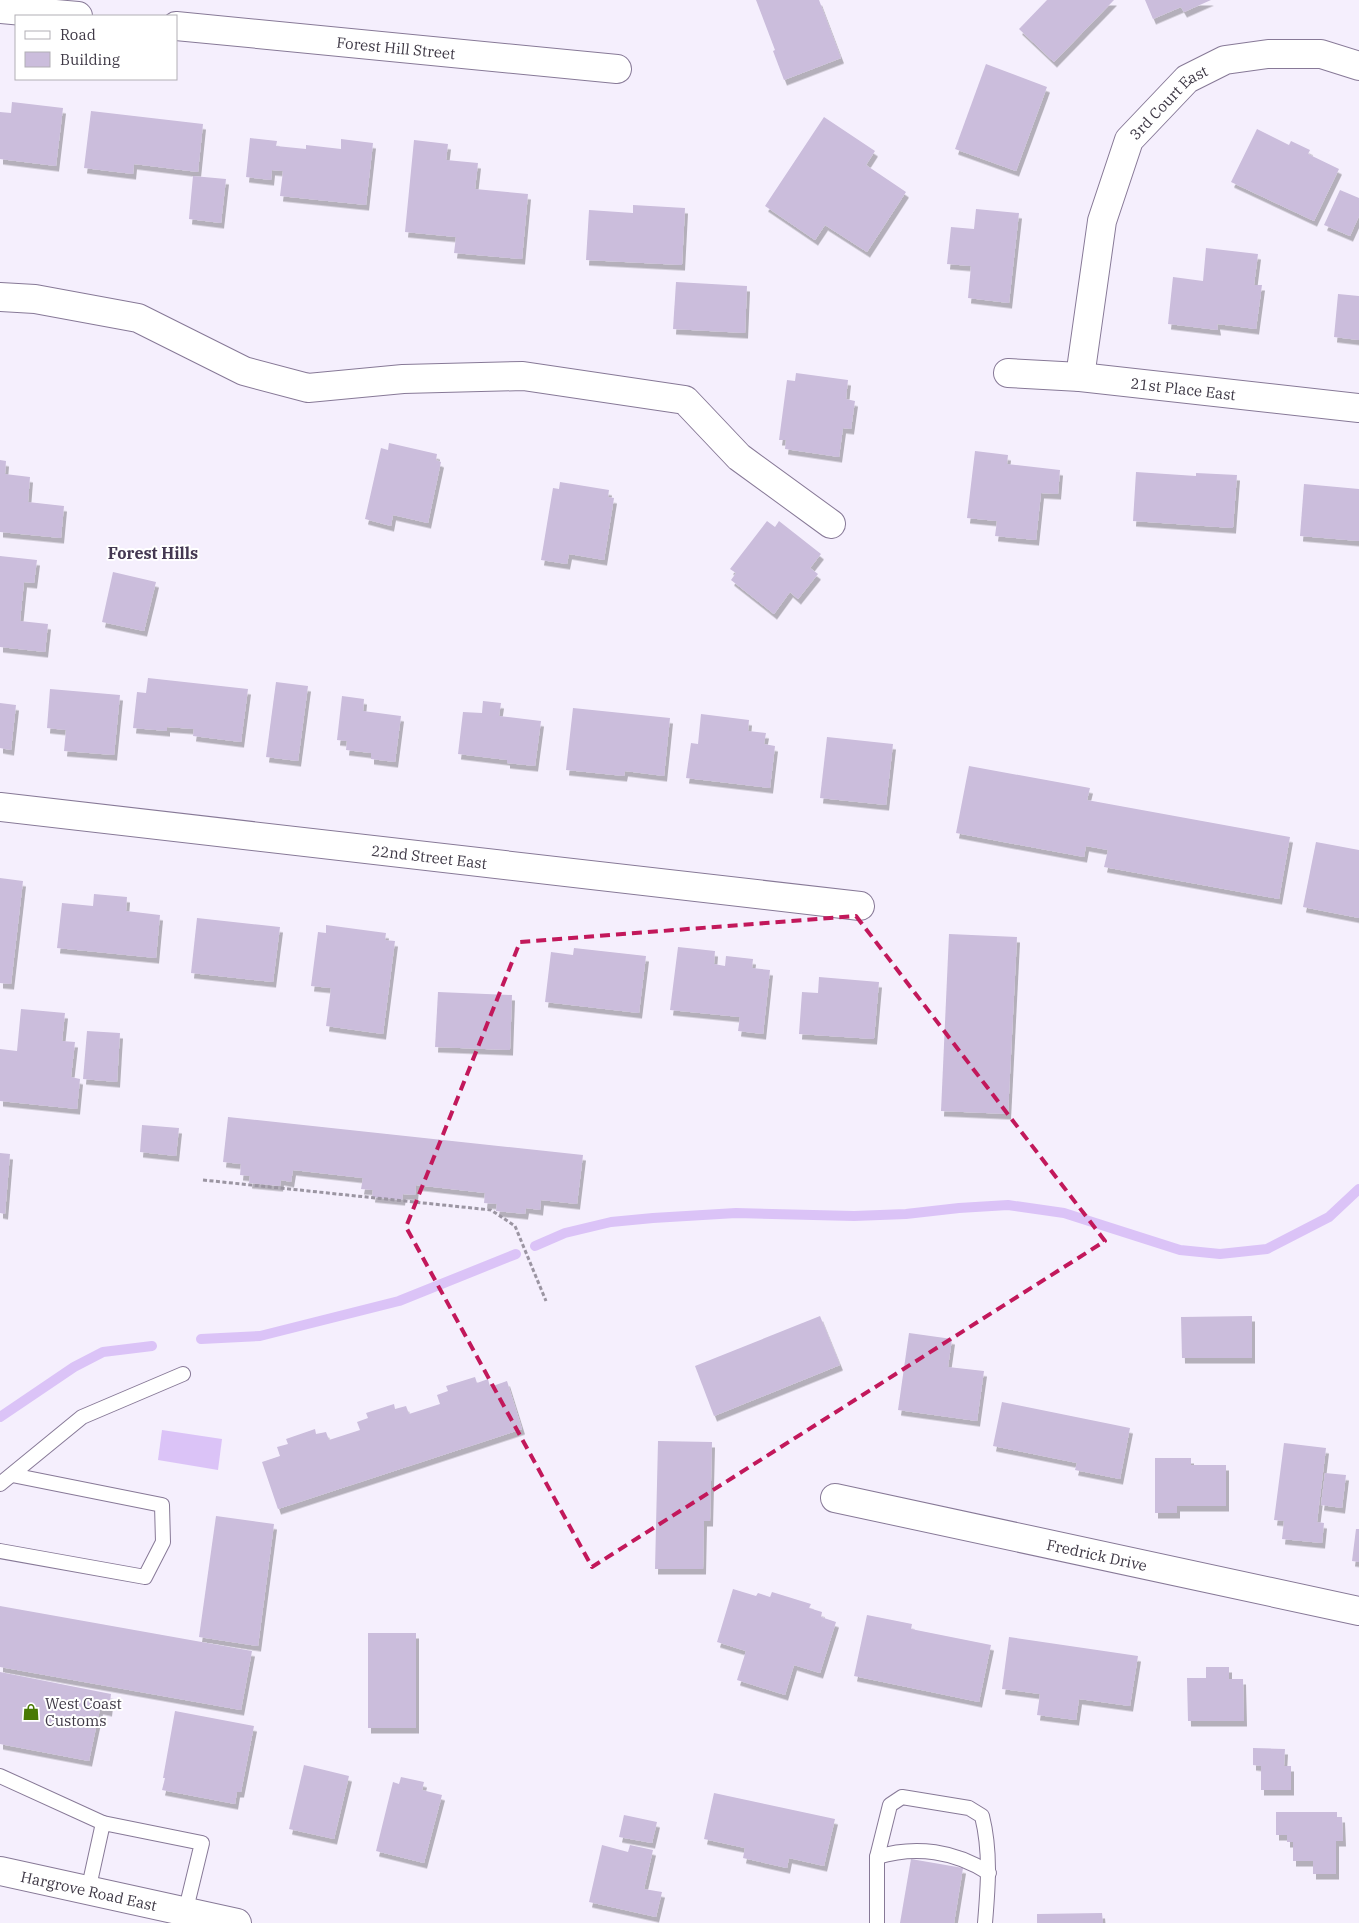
<svg xmlns="http://www.w3.org/2000/svg" width="1359" height="1923" viewBox="0 0 1359 1923" font-family="'IBM Plex Serif',serif">
<defs>
<filter id="shadow"><feDropShadow dx="3" dy="5.5" stdDeviation="0" flood-color="#0004"/></filter>
</defs>
<rect width="100%" height="100%" fill="#f5effd"/>
<polygon fill="#dbc3f7" points="162,1430 222,1439 218,1470 158,1460"/>
<g fill="none" stroke-linecap="round" stroke-linejoin="round">
<g stroke="#dbc3f7" stroke-width="10">
<polyline points="535,1246 565,1233 611,1222 653,1218 736,1213 854,1216 906,1214 959,1208 1008,1205 1064,1213 1180,1250 1220,1254 1267,1249 1329,1217 1359,1189"/>
<polyline points="201,1339 260,1336 399,1301 516,1254"/>
<polyline points="0,1417 74,1367 103,1352 152,1346"/>
</g>
</g>
<g fill="#cbbddc" filter="url(#shadow)">
<polygon points="756,0 819,0 841,58 784,80 773,51 775,50"/>
<polygon points="1047,0 1114,0 1054,62 1019,29"/>
<polygon points="1145,0 1211,0 1184,12 1181,7 1153,19"/>
<polygon points="986,64 1047,87 1016,171 955,149"/>
<polygon points="12,102 63,108 56,166 0,159 0,112 11,113"/>
<polygon points="91,111 203,124 198,172 134,164 133,174 84,168"/>
<polygon points="824,117 875,151 866,165 906,192 867,252 825,225 815,240 765,206"/>
<polygon points="1257,129 1289,145 1291,141 1310,150 1308,154 1339,169 1314,221 1231,182"/>
<polygon points="250,138 277,141 276,146 306,149 306,145 341,149 341,139 373,143 366,205 280,196 283,171 272,170 271,180 246,177"/>
<polygon points="414,140 448,144 446,160 478,163 475,189 528,194 522,259 454,253 456,237 405,232"/>
<polygon points="193,176 226,179 221,223 189,219"/>
<polygon points="1340,190 1359,198 1359,216 1350,236 1324,225"/>
<polygon points="633,205 685,208 682,265 586,260 589,210 633,213"/>
<polygon points="976,209 1019,213 1009,303 968,298 971,266 947,264 951,227 974,229"/>
<polygon points="1206,248 1258,254 1254,285 1262,285 1256,329 1217,324 1218,330 1168,324 1173,277 1203,281"/>
<polygon points="676,282 747,286 745,333 673,329"/>
<polygon points="1338,294 1359,296 1359,340 1334,337"/>
<polygon points="796,373 848,380 846,399 855,401 851,429 843,428 839,457 785,449 786,440 779,440 787,380 795,381"/>
<polygon points="389,443 437,454 436,460 441,462 428,523 393,515 391,526 365,519 381,448 388,450"/>
<polygon points="975,451 1008,455 1007,464 1060,470 1058,494 1041,493 1036,540 995,536 997,521 967,518"/>
<polygon points="0,460 6,461 5,474 30,477 28,502 64,506 61,538 0,532"/>
<polygon points="1136,472 1196,476 1196,473 1237,475 1233,528 1133,521"/>
<polygon points="560,482 609,490 608,497 614,498 604,560 569,554 567,564 541,560 553,488 559,489"/>
<polygon points="1304,484 1359,489 1359,541 1300,536"/>
<polygon points="767,521 775,527 779,521 821,554 810,568 818,574 798,599 790,592 774,614 731,580 736,573 730,569"/>
<polygon points="0,556 37,560 34,583 24,582 20,621 48,624 45,652 0,647"/>
<polygon points="113,572 156,582 144,631 102,622"/>
<polygon points="148,678 248,689 241,742 193,736 194,729 167,727 167,731 133,728 137,692 146,693"/>
<polygon points="276,682 308,686 298,761 266,757"/>
<polygon points="50,689 120,695 114,755 64,751 66,730 47,728"/>
<polygon points="342,696 364,699 363,711 401,716 395,762 371,759 371,753 346,750 347,741 337,740"/>
<polygon points="483,701 501,703 499,716 541,721 535,766 507,763 507,760 458,754 463,712 482,713"/>
<polygon points="0,703 16,705 11,750 0,748"/>
<polygon points="573,708 670,718 664,776 625,771 624,776 566,770"/>
<polygon points="701,714 749,720 748,731 766,733 764,744 775,746 770,788 686,778 691,743 698,744"/>
<polygon points="827,737 893,744 886,805 820,798"/>
<polygon points="969,766 1090,788 1087,800 1290,837 1279,899 1104,867 1108,850 1086,846 1084,857 956,833"/>
<polygon points="1316,842 1359,850 1359,918 1303,907"/>
<polygon points="0,878 23,881 11,984 0,983"/>
<polygon points="94,894 127,897 126,911 160,915 156,958 57,948 62,903 93,906"/>
<polygon points="197,918 280,927 273,982 191,973"/>
<polygon points="326,925 386,933 385,940 395,941 383,1034 326,1026 331,988 311,986 318,932 326,933"/>
<polygon points="949,934 1017,937 1008,1114 941,1111"/>
<polygon points="678,947 715,951 714,964 725,966 726,956 753,959 752,968 770,970 763,1034 738,1031 740,1017 670,1010"/>
<polygon points="574,948 646,956 639,1013 545,1002 551,952 573,955"/>
<polygon points="819,977 879,982 874,1039 799,1034 802,992 818,993"/>
<polygon points="438,992 512,995 510,1050 435,1047"/>
<polygon points="21,1009 65,1013 62,1041 75,1042 71,1077 80,1079 77,1109 0,1101 0,1049 17,1051"/>
<polygon points="87,1031 120,1033 117,1082 83,1079"/>
<polygon points="228,1117 583,1155 577,1204 541,1200 540,1210 526,1208 525,1214 496,1211 497,1204 484,1203 485,1193 416,1185 415,1195 403,1194 402,1200 372,1197 373,1190 361,1189 363,1178 293,1170 291,1182 281,1180 280,1186 249,1183 250,1176 240,1175 241,1164 223,1162"/>
<polygon points="142,1125 179,1128 176,1156 140,1152"/>
<polygon points="0,1153 10,1154 5,1214 0,1213"/>
<polygon points="820,1316 840,1365 714,1416 695,1366"/>
<polygon points="1252,1316 1252,1358 1182,1358 1181,1317"/>
<polygon points="909,1333 952,1339 948,1367 984,1371 977,1421 898,1410"/>
<polygon points="475,1377 477,1383 488,1379 490,1387 507,1381 522,1429 278,1509 262,1462 280,1456 277,1447 288,1444 286,1439 315,1429 316,1434 326,1432 329,1440 360,1430 357,1422 368,1418 366,1413 394,1404 395,1409 406,1406 409,1414 440,1404 437,1395 448,1391 446,1386"/>
<polygon points="1002,1402 1130,1428 1120,1479 1075,1470 1077,1463 993,1446"/>
<polygon points="658,1441 712,1442 710,1521 704,1521 703,1569 655,1569"/>
<polygon points="1284,1443 1326,1448 1317,1522 1324,1523 1322,1543 1282,1539 1284,1521 1274,1520"/>
<polygon points="1155,1458 1191,1458 1191,1465 1226,1465 1226,1506 1177,1506 1177,1513 1155,1513"/>
<polygon points="1325,1473 1346,1475 1342,1508 1321,1505"/>
<polygon points="216,1516 274,1524 258,1646 199,1637"/>
<polygon points="1356,1529 1359,1529 1359,1562 1352,1561"/>
<polygon points="733,1589 756,1596 758,1593 770,1597 772,1592 811,1604 809,1608 822,1612 821,1617 836,1622 820,1673 794,1665 785,1695 737,1680 746,1651 717,1642"/>
<polygon points="0,1606 252,1651 241,1710 0,1667"/>
<polygon points="867,1615 912,1624 911,1629 991,1645 979,1702 854,1676"/>
<rect x="368" y="1633" width="48" height="95"/>
<polygon points="1009,1637 1138,1656 1130,1706 1079,1699 1076,1720 1037,1715 1040,1694 1002,1689"/>
<polygon points="1206,1667 1229,1667 1229,1679 1243,1679 1244,1721 1188,1721 1187,1678 1206,1678"/>
<polygon points="0,1672 111,1694 109,1711 100,1709 89,1761 0,1744"/>
<polygon points="175,1711 254,1726 241,1792 237,1792 235,1804 162,1790 165,1778 163,1778"/>
<polygon points="1253,1748 1285,1749 1284,1766 1291,1766 1291,1790 1261,1790 1261,1766 1253,1765"/>
<polygon points="304,1765 349,1776 334,1839 289,1829"/>
<polygon points="401,1777 424,1782 422,1790 442,1795 424,1863 376,1851 393,1782 399,1784"/>
<polygon points="714,1793 835,1819 824,1866 789,1858 787,1868 743,1858 745,1848 704,1839"/>
<polygon points="1276,1812 1337,1812 1337,1817 1342,1817 1343,1841 1336,1841 1336,1874 1313,1874 1313,1861 1293,1861 1293,1842 1287,1842 1287,1835 1276,1835"/>
<polygon points="624,1815 657,1822 652,1843 619,1837"/>
<polygon points="602,1845 628,1852 630,1845 653,1850 644,1889 662,1892 656,1917 589,1902"/>
<polygon points="911,1859 963,1868 954,1923 900,1923"/>
<polygon points="1102,1913 1103,1923 1037,1923 1037,1914"/>
</g>
<g fill="none" stroke-linecap="round" stroke-linejoin="round">
<g stroke="#877997" stroke-width="16">
<g id="lane">
<polyline points="0,1484 82,1417 183,1374"/>
<polyline points="0,1551 145,1577 163,1542 162,1505 12,1475"/>
<polyline points="0,1776 103,1823"/>
<path d="M877 1857C916 1845 955 1851 989 1873"/>
<polyline points="88,1891 103,1823 202,1843 185,1913"/>
<path d="M877 1923V1857L890 1805 902 1797 969 1808 982 1816C991 1852 988 1887 985 1923"/>
</g>
</g>
<g stroke="#877997" stroke-width="30">
<g id="street">
<polyline points="0,9 78,16"/>
<path id="s1" d="M176 26 617 69"/>
<polyline points="0,297 35,299 138,318 244,371 308,388 403,379 523,376 685,400 739,457 831,524"/>
<path id="s2" d="M1008 373 1080 377 1359 408"/>
<path id="s3" d="M1080 377 1102 221 1129 140 1187 79 1225 60 1268 54H1321L1359 66"/>
<path id="s4" d="M0 807 860 906"/>
<path id="s5" d="M835 1498 1359 1611"/>
</g>
</g>
<g stroke="#877997" stroke-width="30">
<g id="secondary">
<path id="s6" d="M0 1871 237 1923"/>
</g>
</g>
<polyline stroke="#9b95a2" stroke-width="3" stroke-dasharray="4 2.5" stroke-linecap="butt" points="203,1180 491,1210 515,1226 546,1301"/>
<use href="#lane" stroke="#fff" stroke-width="14"/>
<use href="#street" stroke="#fff" stroke-width="28"/>
<use href="#secondary" stroke="#fff" stroke-width="28"/>
</g>
<path fill="none" stroke="#c2185b" stroke-width="4" stroke-dasharray="10 6" stroke-linejoin="round" d="M856 916 1105 1241 592 1567 406 1227 520 942Z"/>
<defs>
<g id="shop-bare" transform="scale(1.35)"><path d="M-5-2.5h2.3a2.7 3.5 0 0 1 5.4 0H5L5.5 6h-11ZM-1.5-2.5h3a1.5 2.3 0 0 0-3 0Z" fill="#487903" stroke="#fff" stroke-width="2.5" paint-order="stroke"/></g>
</defs>
<g fill-rule="evenodd">
<use href="#shop-bare" x="31" y="1712"/>
</g>
<g text-anchor="middle" dominant-baseline="central" stroke-width="4" stroke-linejoin="round" paint-order="stroke">
<g font-size="15" fill="#3e3845" stroke="#fff">
<text stroke="none"><textPath href="#s1" startOffset="221">Forest Hill Street</textPath></text>
<text stroke="none"><textPath href="#s3" startOffset="298">3rd Court East</textPath></text>
<text stroke="none"><textPath href="#s2" startOffset="176">21st Place East</textPath></text>
<text stroke="none"><textPath href="#s4" startOffset="432">22nd Street East</textPath></text>
<text stroke="none"><textPath href="#s5" startOffset="268">Fredrick Drive</textPath></text>
<text stroke="none"><textPath href="#s6" startOffset="91">Hargrove Road East</textPath></text>
</g>
<g font-size="15" fill="#3e3845" stroke="#fff" text-anchor="start">
<text x="45" y="1703">West Coast<tspan x="45" dy="17">Customs</tspan></text>
</g>
<g font-size="16" font-weight="bold" fill="#443852" stroke="#fff">
<text x="153" y="553">Forest Hills</text>
</g>
</g>
<rect x="15" y="15" width="162" height="65" fill="#ffffff" stroke="#b2afb5"/>
<rect x="25" y="31" width="25" height="8" fill="#ffffff" stroke="#b2afb5"/>
<text x="60" y="40" font-size="15" fill="#3e3845">Road</text>
<rect x="25" y="52" width="25" height="15" fill="#cbbddc" stroke="#b2afb5"/>
<text x="60" y="65" font-size="15" fill="#3e3845">Building</text>
</svg>
